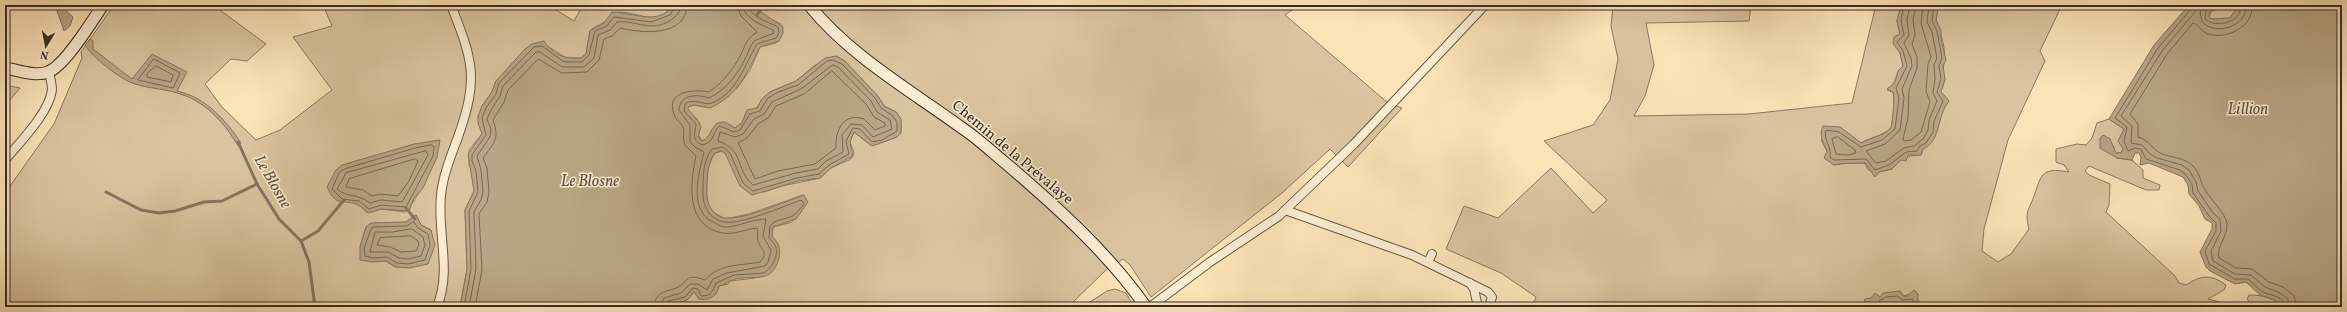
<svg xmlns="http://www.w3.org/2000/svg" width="2347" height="312" viewBox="0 0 2347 312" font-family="Vollkorn,serif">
<rect width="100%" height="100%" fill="#fbe3b8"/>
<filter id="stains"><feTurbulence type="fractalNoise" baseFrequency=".005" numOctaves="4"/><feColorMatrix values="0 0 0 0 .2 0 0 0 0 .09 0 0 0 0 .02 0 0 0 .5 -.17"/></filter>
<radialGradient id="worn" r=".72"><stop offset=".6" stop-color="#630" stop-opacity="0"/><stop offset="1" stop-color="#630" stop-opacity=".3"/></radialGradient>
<g fill="#dac49f" stroke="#8a7861" fill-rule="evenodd">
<path d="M114 5H213L266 44 247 61 231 59 205 84 222 107 256 140 280 130 332 90 293 37 332 26 323 5H548L574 21 583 5H673C658 27 640 13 621 12 612 12 609 20 603 23 598 26 594 26 590 31L586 54 581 58H566L546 45 496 81 492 92 482 106 478 117 482 134 469 150V165L472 171 474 191 465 210 467 269 460 307H5V193L54 124 82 58 81 52ZM437 157C430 171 415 204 405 212L381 209 368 213 332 179 336 170ZM416 215 421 225 431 230 432 237 396 267 360 247 366 227 406 222Z"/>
<path d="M751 5H1299L1285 15 1388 103 1402 108 1348 167 1330 149 1282 193 1151 297 1130 265 1123 259 1106 270 1068 307H667L687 300 694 292 716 294 719 286 728 284 730 281 755 278 772 236 773 227 792 222 803 195 749 214 725 219C720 215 713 214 710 208 702 195 706 165 715 153L722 151 728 156 740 186 764 192 782 186 820 178 831 168 851 159 854 153 850 142 854 132 872 146 897 137 901 133V119L896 112 884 106 878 96 839 57 815 65 796 81 770 92 762 99 757 108 746 113 742 123 735 128 722 122C710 126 713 137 702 141L698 134C702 118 697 121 687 109L688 107 694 105 705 107 738 87 750 70 760 47 776 43 783 33 781 24 764 16Z"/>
<path d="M1613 5H1751L1749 21 1646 23 1654 65 1645 96 1634 116 1749 114 1852 103 1876 5H1901L1897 21 1900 34 1893 43 1900 53 1903 66C1894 74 1898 81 1887 90L1893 92C1895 99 1893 119 1891 128 1882 136 1872 137 1861 143L1840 127 1821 140 1834 165C1842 163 1856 163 1865 163L1868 170 1879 172 1892 169C1899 158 1909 155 1921 155L1923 149 1937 132 1941 113 1949 101 1941 92 1945 79C1941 69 1946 59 1944 48 1943 40 1939 30 1937 22 1935 18 1938 11 1938 7L1940 5H2062L2040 51 2045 61 2008 140 1984 229 1982 251 1998 262 2011 254 2029 229C2024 209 2030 210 2035 193 2038 186 2039 176 2047 172 2054 169 2062 171 2069 172L2064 165 2056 162V149L2077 144 2086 145 2092 138 2097 123 2109 119 2124 129 2119 141 2123 149 2121 153H2115L2114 147 2103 135 2117 158 2132 160 2143 170V178L2160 185 2159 190H2146L2089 166 2085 171 2089 175 2110 184 2109 205 2106 212 2175 276 2179 283 2186 285C2201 275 2211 274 2226 285L2224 290 2208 299 2220 302 2226 307H1927L1921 305 1917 297 1911 294 1903 296 1900 291 1880 297 1877 294 1867 305 1876 307H1532L1536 297 1501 273 1446 249 1464 206 1498 218 1551 168 1593 213 1607 200 1544 141 1593 125 1610 100 1618 59 1611 26Z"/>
<polygon points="2221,5 2237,5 2237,8 2230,18 2212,19 2209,17 2212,10"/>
<polygon points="5,85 20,88 5,106"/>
<polygon points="1115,289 1126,293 1134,307 1082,307 1107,291"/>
<path d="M2249 295C2263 295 2273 298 2284 307H2249L2252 305 2247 299Z"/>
</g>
<g fill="#b9a585" stroke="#86755e">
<polygon points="55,5 60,5 73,17 70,26 64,31"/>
<path d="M673 5H751L783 27V33L779 41 760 47C747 72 739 95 710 108L694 105 688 107V109L699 122 701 127 698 137 702 141C712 138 711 121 723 122 727 122 731 126 735 128L742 123 747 110 757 108 762 99 770 92 796 81 825 58 836 56 845 61 878 96 884 106 896 112 901 119V133L897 137 872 146 854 132 850 142 853 156 831 168 820 178 798 181 752 195 740 186 725 153 721 151 715 153C707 163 707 179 707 192 706 203 713 218 727 218 746 219 784 202 804 195L808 202 796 219 773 227 772 236C779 243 781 249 779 258 772 284 755 275 736 279 729 280 726 285 719 286 717 296 710 301 699 299L694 292 687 300 667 307H460L467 269 465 210 474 191 468 154 482 134 478 123V117L482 106 492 92 496 81 525 49 532 44 544 41C552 54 566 60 581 58L586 54 590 31 604 23 612 12C633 12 658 27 673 5Z"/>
<path d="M1901 5H1940L1938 7 1936 21 1941 30V39L1946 60 1943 66 1945 79 1941 92 1949 101C1936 117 1941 142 1923 149L1921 155H1908L1906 161 1901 160 1892 169 1879 172 1875 177 1865 163C1856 163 1842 163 1834 165L1824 158 1827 151C1824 142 1818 136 1823 126L1840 127 1861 143C1872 137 1882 137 1891 128 1893 119 1895 99 1893 92L1887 89 1895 83 1898 71 1903 66 1900 53 1893 43 1894 37 1900 34 1897 21Z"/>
<polygon points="2189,5 2221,5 2209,13 2209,17 2212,19 2230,18 2237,8 2237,5 2336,5 2342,7 2342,307 2284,307 2274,300 2260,295 2246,282 2235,284 2210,271 2206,267 2200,252 2212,229 2212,223 2205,219 2199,206 2189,194 2188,185 2183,177 2149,163 2140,165 2141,157 2139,153 2135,153 2132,160 2117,158 2100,148 2100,138 2103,135 2110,139 2116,153 2121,153 2123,149 2118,141 2124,129 2109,119 2154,45"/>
<path d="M90 39 93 41V49L132 79 152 54 187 72 177 91C205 97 226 120 241 143L238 146C226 125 207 103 183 95 168 89 151 89 135 84 121 80 92 57 85 45Z"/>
<path d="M440 140 437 157 423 188 414 198 409 211 381 209 368 213C365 211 361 206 358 205 343 198 337 209 327 187L336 170 342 165 414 144Z"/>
<polygon points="416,215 421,225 431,230 435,245 428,264 409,268 396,267 386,261 373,262 360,260 360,247 366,227 371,223 406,222"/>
<polygon points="1914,290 1918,294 1917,301 1921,305 1927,307 1876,307 1864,303 1865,299 1871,298 1875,293 1880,297 1883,293 1900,291 1903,296 1907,296"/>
</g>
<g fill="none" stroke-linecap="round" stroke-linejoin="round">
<g stroke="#796854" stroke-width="1">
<path d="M1904 5 1901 20 1904 35 1897 42 1903 51 1907 66 1896 88 1899 98 1895 129 1882 140 1861 147 1839 132 1826 130C1823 140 1832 147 1830 157L1834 160 1866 159 1875 170 1889 165 1906 152 1917 151 1920 146 1926 143 1933 132 1934 121 1943 101 1937 92 1941 79 1939 66 1942 58 1937 31 1932 21 1934 5"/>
<polyline points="1910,5 1907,20 1909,35 1904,43 1911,58 1912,66 1902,89 1904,98 1900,130 1885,144 1866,151 1876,163 1886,161 1904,148 1914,146 1923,139 1928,130 1929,120 1937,101 1933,93 1935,79 1934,65 1937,58 1932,32 1927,22 1929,5"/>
<polyline points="1916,5 1913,19 1915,35 1912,44 1917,57 1917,68 1909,90 1908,118 1903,139 1904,141 1911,140 1921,132 1930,102 1926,91 1928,64 1931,57 1921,23 1923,5"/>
<path d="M2192 5 2191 9 2158 48 2115 118 2127 127 2124 141 2128 151 2135 148 2141 149 2146 159 2180 170 2185 174 2192 184 2193 193 2209 216 2216 223V231L2205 251 2209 264 2235 279H2248C2253 283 2258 289 2263 292 2271 296 2285 296 2286 307"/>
<polyline points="2197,5 2195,12 2162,51 2121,116 2132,126 2131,143 2142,145 2150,154 2157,158 2182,165 2189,170 2196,182 2198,191 2213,213 2220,219 2221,231 2211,251 2213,261 2235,274 2251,275 2265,287 2278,292 2287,298 2291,307"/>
<path d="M2205 5 2200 12 2202 22C2215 36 2248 27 2246 5"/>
<path d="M2213 5 2206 11 2205 19C2216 29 2243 22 2241 5"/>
<path d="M2252 5C2254 27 2226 40 2208 34 2202 32 2198 24 2193 23L2167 54 2130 114 2138 124V137C2149 140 2151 148 2160 153 2171 158 2184 157 2193 166 2200 173 2200 181 2204 188 2209 198 2226 214 2227 223 2228 237 2216 246 2219 258L2236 268 2252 269 2269 282 2283 287 2294 296 2297 307"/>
<polygon points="154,59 180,73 173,88 138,80"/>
<path d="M833 65 838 67 871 101 877 112 890 120 892 129 873 137 862 125 851 124 842 135 843 152 826 161 818 169 796 173 753 185C735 170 745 150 718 141L720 132 735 137 743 134 754 119 764 114 772 102 801 89Z"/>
<polygon points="156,66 173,75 171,82 147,77 147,74"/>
<path d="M832 71 866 104 874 117 885 123V126L875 130 864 119C843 112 835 131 836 148L815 164 778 171 755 179 738 143 747 138 758 124 768 118 776 106 804 94Z"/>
<polygon points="1838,137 1855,150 1856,153 1848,155 1836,154 1832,139"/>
<polygon points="432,145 434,147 433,156 406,207 381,205 369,209 359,201 342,199 332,189 339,173 344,169 415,148"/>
<path d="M426 151 428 155C419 171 411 187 402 202L381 200 370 203C357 193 347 198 337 189L346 173Z"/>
<polygon points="415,159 418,161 409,181 398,196 381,194 372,196 363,190 346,187 349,179"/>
<polygon points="414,222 418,228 428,234 430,245 425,260 408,264 397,263 387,257 373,258 365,256 364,248 372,227 406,226"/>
<polygon points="412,229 423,237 425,245 421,256 408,259 399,258 388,252 370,252 375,232 392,232"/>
<polygon points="411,236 418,241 419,245 416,251 401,252 390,247 377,245 380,238"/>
<polyline points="464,307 471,269 469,211 478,192 476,171 472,161 472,155 486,135 482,118 486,108 496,94 499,83 534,47 542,46 564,62 582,62 589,55 595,31 607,26 614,17 651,22 670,15 676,5"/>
<path d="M469 307 476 269 474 212 481 200 483 192 481 170 477 156 490 137 491 129 487 119 491 110 500 96 503 86 536 52H540L562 67H584L594 58 598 35 610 30 617 22C636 20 652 33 671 20 676 16 681 12 681 5"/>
<path d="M475 307 482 270 479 214 487 202 489 192 487 168 483 158C494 143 500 139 493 120L504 102 508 90 538 59 562 73 587 72 599 60 604 39 612 36 620 28C641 33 686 38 687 5"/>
<path d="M654 307C655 292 665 292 676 288 690 283 682 272 705 280 720 263 740 266 760 262 769 253 761 250 758 241 757 237 758 232 757 228 746 229 734 235 723 233 685 227 690 183 696 156L685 145C682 139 685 131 683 127 681 122 675 120 674 114 665 91 694 89 709 92 721 84 731 72 738 60 745 48 745 39 757 32L741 16 737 5"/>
<path d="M660 307 664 298 681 293 690 284H698L707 290 713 279 727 273 765 266 768 262 771 250 763 236 766 219C753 219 740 226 727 227 722 228 718 224 713 222 688 210 699 173 704 152L695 147 690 142V125L679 110C680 94 697 94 709 98 724 91 737 76 744 61 748 55 749 47 754 41L774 33 773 30C762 25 744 19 743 5"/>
<path d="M665 307 668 301 685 297 693 288 698 289 701 296C712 296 712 291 716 283L734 275 764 273C772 268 780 254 775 245 773 242 770 240 769 237L770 226C782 213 790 226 804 203L801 200C785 206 740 225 725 222 709 220 702 205 703 190 703 177 703 160 712 149L723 147 730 153 743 183 753 191 797 178 819 174 829 165 849 154 846 141 853 128 860 129 872 142 882 140 897 131V122L893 116 881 108 875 98 842 64 833 60 827 61 798 85 778 92 768 98 760 111 750 114 740 130 734 132 720 126C712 131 716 141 703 145 691 142 695 133 696 124L684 111 685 104C694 97 703 106 712 103 737 93 745 64 757 44L776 38 779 33 778 27C769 22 750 17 748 5"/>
<polyline points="1879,307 1879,301 1886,297 1897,296 1903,300 1912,299 1917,307"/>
</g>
<g stroke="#86755e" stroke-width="3">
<polyline points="757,15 764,5"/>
<polyline points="238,142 257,184 279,219 301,241 309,262 315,307"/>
<polyline points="106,192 141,210 159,213 175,211 204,202 222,201 257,184"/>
<polyline points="406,208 415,219"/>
<polyline points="301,241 318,231 344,200"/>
</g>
<g stroke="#6a5a48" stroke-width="10">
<g id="street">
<path d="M5 160C20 142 49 113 52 90 52 84 50 77 49 72"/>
<polyline points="1285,210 1412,255 1488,292 1492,297 1489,307"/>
<polyline points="1428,262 1432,254"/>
<polyline points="1470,283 1474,289 1478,307"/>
<path d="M437 307C452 270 437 234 441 195 443 175 451 156 458 137 479 78 473 61 451 5"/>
<polyline points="1150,307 1210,262 1279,216 1354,144 1485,5"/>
</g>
</g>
<g stroke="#392c23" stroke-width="13">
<g id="secondary">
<path d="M809 5C850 56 910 90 962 128 979 139 994 154 1009 166 1059 209 1108 253 1146 307"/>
<path d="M5 68C18 70 35 77 48 72 65 66 92 21 103 5"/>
</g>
</g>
<use href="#street" stroke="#fcedd1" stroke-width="8"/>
<use href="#secondary" stroke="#fcedd1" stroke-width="11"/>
</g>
<g text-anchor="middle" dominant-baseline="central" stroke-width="3" stroke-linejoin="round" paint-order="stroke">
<g font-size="15" fill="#392c23" stroke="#fcedd1">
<text transform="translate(1012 153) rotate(40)">Chemin de la Prévalaye</text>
</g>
<g font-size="16" font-style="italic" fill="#5f5040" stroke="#fcedd1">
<text x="2248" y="110">Lillion</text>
<text transform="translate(272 182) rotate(60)">Le Blosne</text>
<text x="590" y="182">Le Blosne</text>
</g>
</g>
<rect width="2347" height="312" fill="none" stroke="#fbe3b8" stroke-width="20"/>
<rect x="6" y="6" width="2335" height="300" fill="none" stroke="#392c23" stroke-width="2"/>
<rect x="10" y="10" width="2327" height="292" fill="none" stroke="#392c23"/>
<g transform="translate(46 46) rotate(190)" stroke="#fcedd1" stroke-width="3" paint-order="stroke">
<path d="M0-3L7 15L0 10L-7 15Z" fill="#392c23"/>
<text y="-6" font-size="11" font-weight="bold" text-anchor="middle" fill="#392c23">N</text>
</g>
<rect width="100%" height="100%" filter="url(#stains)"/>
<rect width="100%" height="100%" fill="url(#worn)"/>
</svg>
